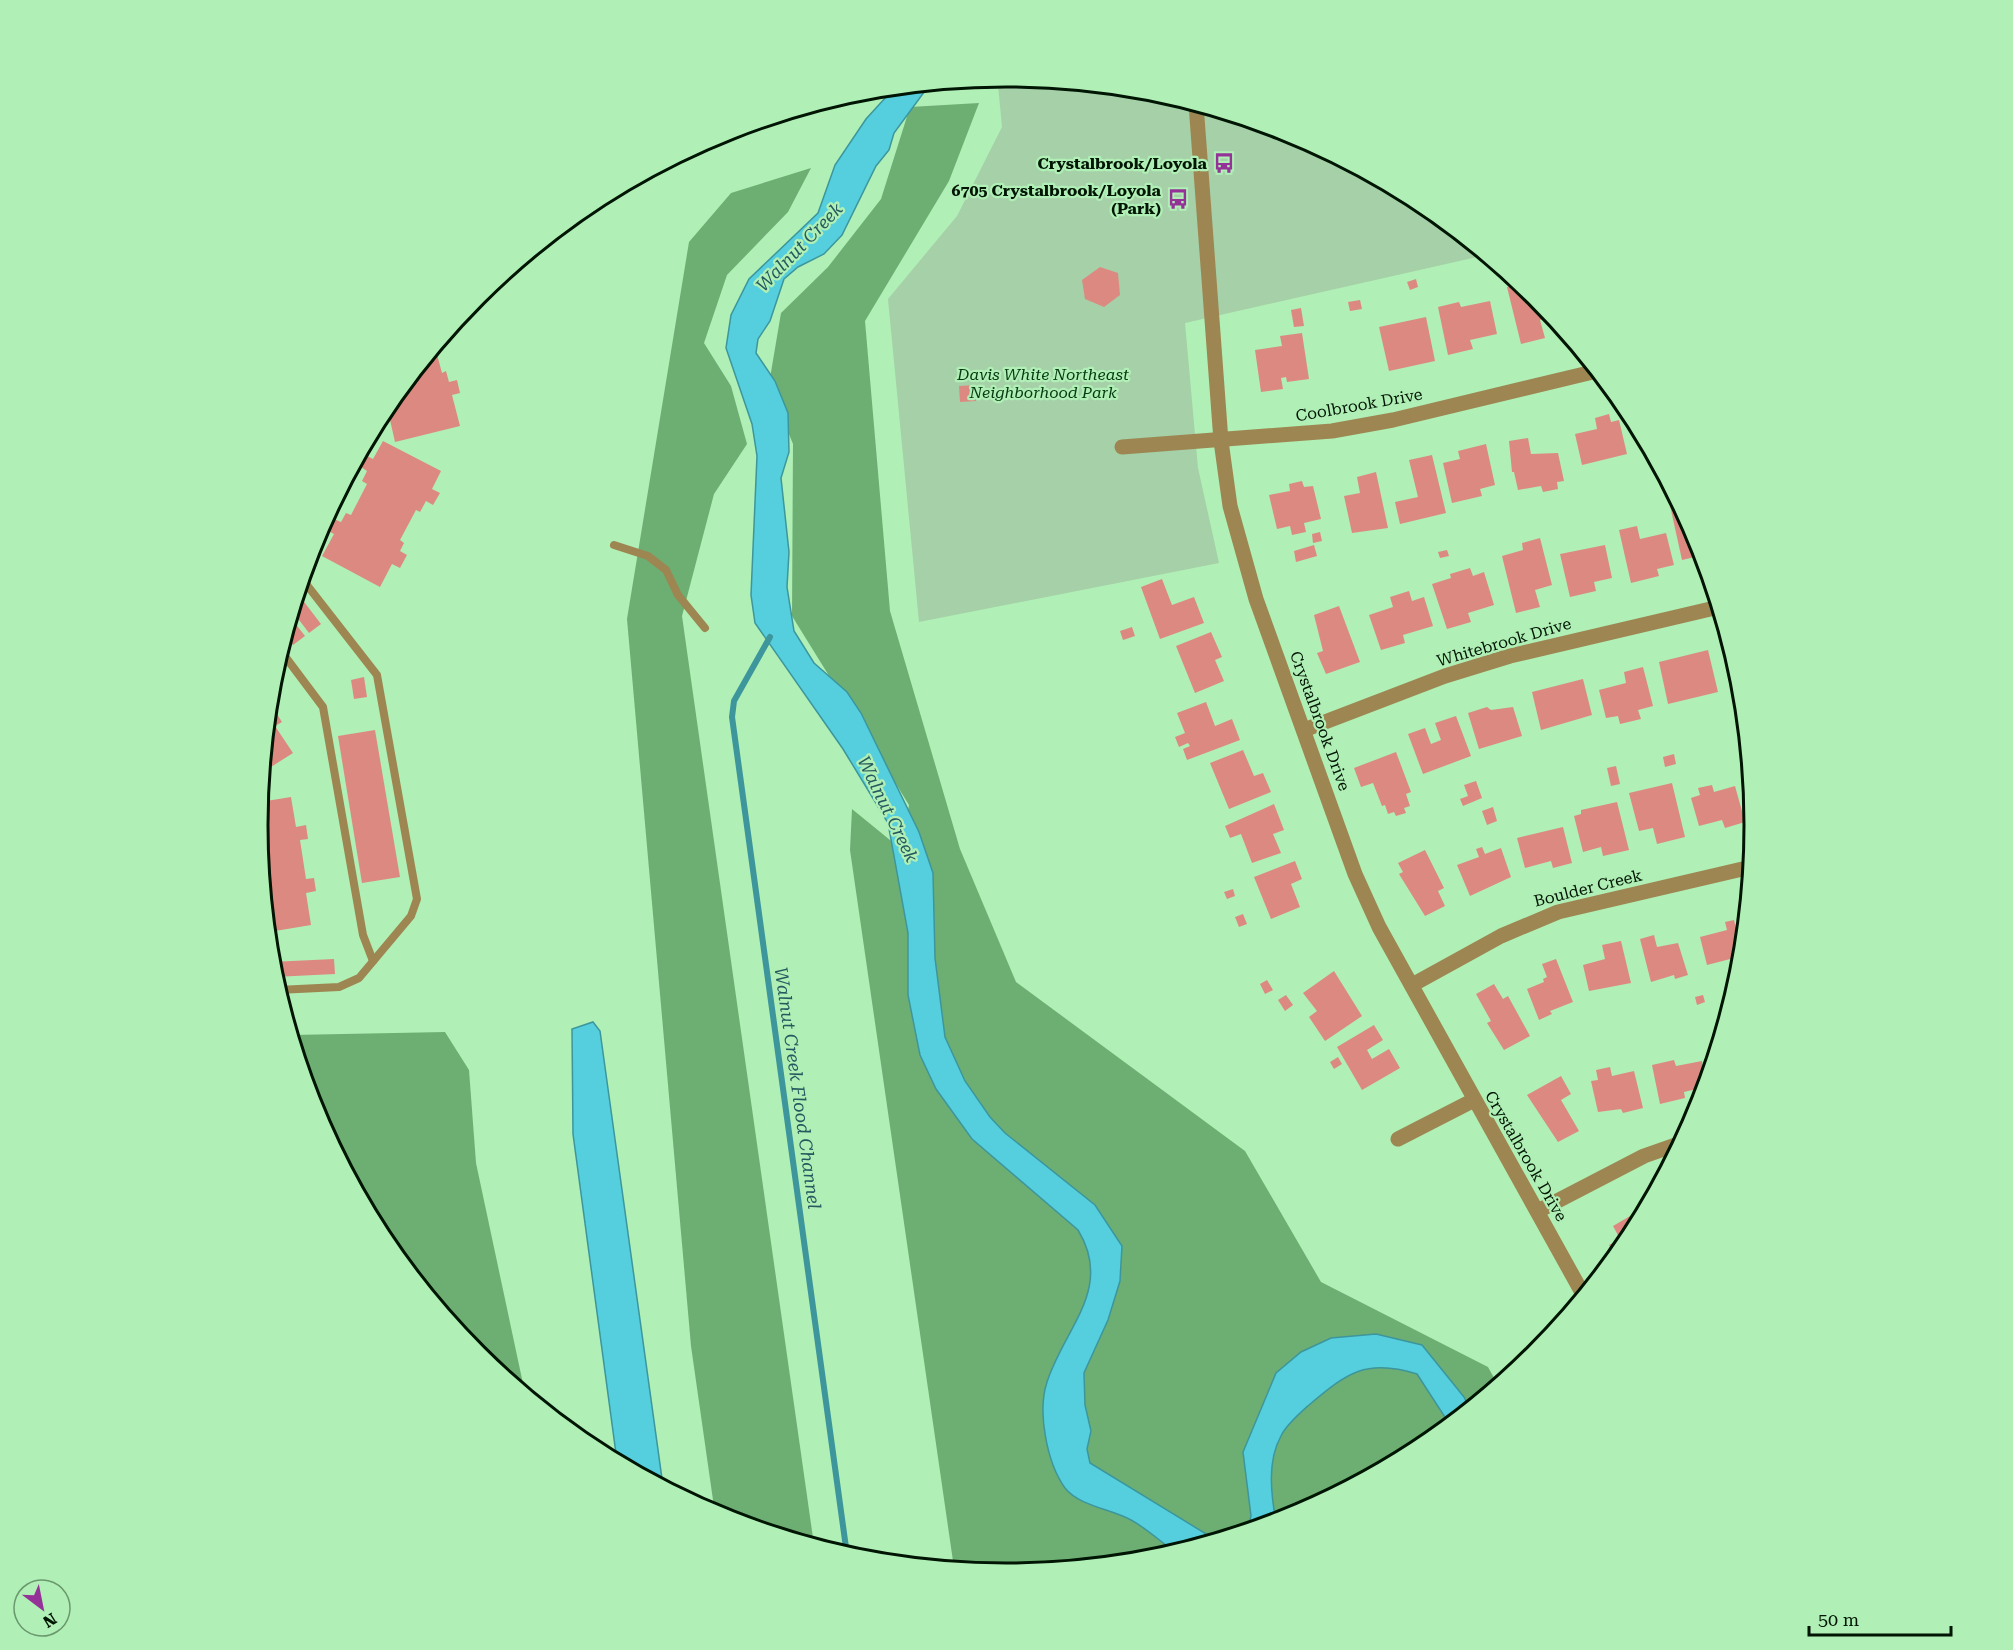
<svg xmlns="http://www.w3.org/2000/svg" width="2013" height="1650" viewBox="0 0 2013 1650" font-family="'Roboto Serif',serif">
<rect width="100%" height="100%" fill="#b0efb5"/>
<polygon fill="#a5d0a8" points="1063,82 1153,91 1293,134 1423,203 1486,255 1185,323 1198,468 1219,563 919,622 888,299 957,216 1002,127 998,85"/>
<g fill="#6daf73">
<polygon points="979,103 949,181 865,321 890,611 960,849 1016,982 1245,1151 1321,1282 1488,1367 1498,1385 1422,1448 1293,1517 1152,1559 1006,1573 954,1568 850,850 852,809 901,849 909,805 792,616 793,444 769,384 781,313 828,267 881,199 910,107"/>
<polygon points="811,168 788,212 727,275 704,343 731,386 747,444 714,494 682,616 814,1545 715,1514 691,1346 627,619 689,242 731,193"/>
<polygon points="445,1032 469,1070 476,1163 525,1393 477,1354 384,1241 315,1111 292,1035"/>
</g>
<g fill="#55cedd" stroke="#3c969c" stroke-width="1.5">
<path d="M930 84 894 133 889 150 876 166 842 235 824 254 798 267 784 279 770 321 758 339 756 353 775 381 788 413 789 452 781 478 789 552 787 587 794 631 814 663 847 692 861 713 919 832 933 873 935 958 945 1037 965 1081 990 1117 1005 1133 1095 1205 1122 1246 1120 1281 1108 1320 1084 1373 1085 1405 1091 1431 1087 1449 1090 1463 1216 1540 1175 1552C1161 1542 1146 1528 1131 1520 1111 1509 1079 1506 1065 1488 1047 1463 1037 1412 1047 1382 1064 1328 1114 1289 1078 1230L972 1139 936 1089 920 1055 908 995V933L888 823 843 749 755 623 751 595 757 456 752 424 726 348 731 315 749 279 818 213 835 165 866 119 887 96 888 88Z"/>
<polygon points="593,1022 600,1031 663,1486 617,1461 573,1134 572,1029"/>
<path d="M1376 1334 1422 1345 1464 1397 1470 1409 1450 1425 1417 1374C1366 1358 1347 1373 1309 1405 1300 1413 1286 1425 1281 1436 1267 1461 1271 1494 1276 1522L1247 1530 1251 1516 1243 1452 1276 1373 1301 1352 1331 1338Z"/>
</g>
<g fill="none" stroke-linecap="round" stroke-linejoin="round">
<polyline stroke="#3c969c" stroke-width="6" points="770,637 734,701 732,717 847,1555"/>
</g>
<g fill="#dc8a81">
<polygon points="1100,267 1118,273 1120,295 1104,307 1085,299 1082,280"/>
<polygon points="1416,279 1418,287 1410,290 1407,282"/>
<polygon points="1521,284 1536,296 1553,317 1540,320 1545,338 1521,344 1507,287"/>
<polygon points="1360,300 1362,309 1350,311 1348,302"/>
<polygon points="1490,301 1497,334 1470,340 1473,349 1448,355 1438,307 1459,302 1461,307"/>
<polygon points="1301,308 1304,326 1294,327 1291,310"/>
<polygon points="1426,317 1435,361 1389,371 1379,327"/>
<polygon points="1302,333 1309,379 1287,382 1286,377 1281,378 1283,389 1261,392 1255,350 1282,346 1280,336"/>
<polygon points="435,347 442,373 446,371 449,382 457,380 460,393 452,395 460,426 395,442 388,411 383,412"/>
<polygon points="975,385 976,401 960,402 959,386"/>
<polygon points="1609,414 1611,422 1619,420 1627,454 1582,465 1575,434 1597,429 1595,418"/>
<polygon points="1633,417 1649,446 1639,448"/>
<polygon points="1528,438 1531,454 1558,453 1564,481 1557,482 1558,489 1543,492 1541,486 1518,490 1514,472 1512,472 1509,441"/>
<polygon points="383,441 441,471 432,489 440,493 433,505 426,501 420,512 416,510 400,540 404,543 400,551 407,555 400,568 392,564 380,587 322,556 334,534 328,531 334,519 341,522 346,513 351,515 367,484 362,481 367,471 361,467 367,456 373,459"/>
<polygon points="1486,444 1495,485 1480,489 1482,496 1452,503 1443,463 1460,459 1458,451"/>
<polygon points="1432,455 1446,513 1400,524 1395,502 1418,497 1409,460"/>
<polygon points="1376,472 1388,528 1352,533 1344,496 1360,493 1357,477"/>
<polygon points="1302,481 1304,487 1313,486 1321,519 1304,523 1306,532 1292,535 1290,526 1277,529 1269,495 1290,491 1289,484"/>
<polygon points="1677,499 1687,517 1686,523 1689,522 1698,539 1703,555 1682,560 1669,501"/>
<polygon points="1637,526 1640,539 1666,533 1674,565 1657,569 1659,576 1631,583 1619,530"/>
<polygon points="1320,532 1322,541 1313,543 1312,534"/>
<polygon points="1540,538 1552,585 1535,590 1540,607 1516,613 1502,556 1523,550 1522,543"/>
<polygon points="1314,545 1317,556 1296,562 1294,551"/>
<polygon points="1605,545 1612,578 1594,582 1596,591 1570,597 1560,554"/>
<polygon points="1447,550 1449,556 1440,558 1438,552"/>
<polygon points="1470,568 1473,576 1484,572 1494,605 1468,613 1471,622 1447,629 1432,584 1451,578 1450,574"/>
<polygon points="1162,579 1172,605 1194,597 1204,623 1160,639 1141,587"/>
<polygon points="1409,591 1412,601 1424,597 1433,626 1403,635 1405,643 1381,650 1369,615 1393,607 1390,597"/>
<polygon points="298,594 321,624 309,633 293,612"/>
<polygon points="1339,606 1360,662 1326,674 1317,653 1323,651 1314,615"/>
<polygon points="291,618 305,636 293,645 285,636"/>
<polygon points="1132,627 1135,636 1123,640 1120,631"/>
<polygon points="1211,632 1222,657 1215,660 1224,681 1195,693 1176,646"/>
<polygon points="1708,650 1718,692 1668,704 1659,662"/>
<polygon points="1735,660 1741,679 1742,696 1739,696 1730,661"/>
<polygon points="1643,667 1653,706 1638,710 1641,719 1620,724 1618,716 1606,718 1599,690 1626,683 1624,672"/>
<polygon points="364,677 367,697 354,699 351,680"/>
<polygon points="1583,679 1592,715 1541,730 1532,692"/>
<polygon points="1206,702 1215,726 1232,719 1240,740 1187,760 1183,749 1190,746 1188,743 1179,747 1175,737 1185,733 1177,713"/>
<polygon points="1487,707 1491,710 1513,707 1522,736 1479,749 1468,713"/>
<polygon points="275,711 282,722 275,726 293,753 263,772 269,715"/>
<polygon points="1456,716 1471,756 1423,774 1408,734 1425,728 1431,744 1441,740 1435,723"/>
<polygon points="375,730 400,877 362,883 338,736"/>
<polygon points="1243,750 1254,776 1263,773 1271,792 1229,809 1210,763"/>
<polygon points="1396,752 1411,792 1406,794 1410,806 1404,808 1406,813 1396,816 1394,812 1388,814 1385,805 1382,806 1373,783 1361,787 1354,768"/>
<polygon points="1674,754 1676,764 1665,767 1663,757"/>
<polygon points="1616,766 1620,784 1611,786 1607,768"/>
<polygon points="1476,781 1482,798 1463,806 1460,799 1468,796 1464,785"/>
<polygon points="1672,783 1685,837 1657,844 1653,828 1639,831 1629,793"/>
<polygon points="1712,785 1714,792 1735,786 1745,822 1725,828 1722,820 1699,826 1691,798 1700,795 1698,788"/>
<polygon points="291,797 296,827 306,825 308,839 300,840 306,879 314,878 316,891 306,893 311,925 269,932 258,825 260,802"/>
<polygon points="1617,802 1629,850 1603,856 1601,847 1583,852 1574,816 1581,814 1581,810"/>
<polygon points="1274,804 1284,830 1273,834 1281,853 1252,863 1241,834 1230,838 1225,826"/>
<polygon points="1493,807 1497,821 1487,825 1482,811"/>
<polygon points="1563,827 1572,863 1553,868 1551,861 1525,868 1517,838"/>
<polygon points="1482,847 1485,854 1501,848 1511,877 1470,896 1457,865 1479,857 1476,849"/>
<polygon points="1425,850 1444,888 1438,891 1445,906 1425,916 1399,874 1403,872 1398,863"/>
<polygon points="1295,861 1302,879 1291,884 1300,907 1271,919 1254,877"/>
<polygon points="1233,889 1235,896 1227,899 1224,892"/>
<polygon points="1243,914 1247,924 1239,927 1235,917"/>
<polygon points="1734,920 1736,928 1743,926 1744,933 1742,956 1707,965 1700,937 1727,930 1725,922"/>
<polygon points="1654,935 1657,947 1678,943 1688,975 1675,979 1674,975 1651,982 1640,939"/>
<polygon points="1621,941 1631,983 1589,991 1583,965 1605,959 1602,945"/>
<polygon points="334,959 335,974 274,977 272,971 271,962"/>
<polygon points="1556,959 1573,1002 1550,1011 1552,1014 1539,1020 1527,989 1544,982 1543,979 1547,977 1542,964"/>
<polygon points="1334,971 1362,1016 1325,1041 1309,1017 1317,1011 1303,993"/>
<polygon points="1267,980 1273,990 1265,994 1260,984"/>
<polygon points="1494,984 1503,999 1508,996 1530,1036 1504,1050 1487,1023 1491,1021 1476,994"/>
<polygon points="1286,995 1293,1005 1285,1011 1278,1000"/>
<polygon points="1703,995 1705,1002 1697,1005 1695,997"/>
<polygon points="1374,1025 1383,1040 1367,1050 1372,1059 1389,1049 1400,1068 1362,1090 1337,1047"/>
<polygon points="1338,1057 1342,1064 1334,1069 1330,1062"/>
<polygon points="1674,1060 1676,1066 1702,1061 1705,1087 1684,1092 1685,1098 1660,1104 1652,1065"/>
<polygon points="1610,1067 1612,1076 1634,1071 1643,1108 1623,1113 1620,1107 1621,1109 1598,1112 1591,1081 1598,1080 1596,1070"/>
<polygon points="1561,1076 1571,1094 1561,1100 1579,1131 1558,1142 1527,1095"/>
<polygon points="1637,1212 1641,1219 1629,1241 1615,1257 1609,1245 1620,1239 1613,1226"/>
</g>
<g fill="none" stroke-linecap="round" stroke-linejoin="round">
<g stroke="#9d8651" stroke-width="8">
<polyline points="614,545 648,556 666,570 678,595 705,628"/>
<polyline points="281,651 323,707 363,935 373,961"/>
<polyline points="278,990 339,987 359,978 411,916 417,899 377,675 303,580"/>
</g>
<g stroke="#9d8651" stroke-width="15">
<polyline points="1196,104 1221,441 1230,506 1256,599 1355,874 1379,927 1584,1296"/>
<polyline points="1122,447 1332,431 1393,420 1597,371"/>
<polyline points="1304,730 1445,676 1510,656 1719,607"/>
<polyline points="1412,985 1501,936 1558,912 1751,867"/>
<polyline points="1398,1139 1474,1100"/>
<polyline points="1538,1211 1644,1156 1681,1143"/>
</g>
</g>
<defs>
<g id="bus-bare" transform="scale(1.62)"><path d="M-5-6H5V4H4V6H2V4H-2V6H-4V4H-5ZM-3.5-4V0h7V-4ZM-3.5 1.2v1.5H-2V1.2ZM2 1.2v1.5H3.5V1.2Z" fill="#953298" stroke="#b0efb5" stroke-width="2.5" paint-order="stroke"/></g>
</defs>
<g fill-rule="evenodd">
<use href="#bus-bare" x="1224" y="163"/>
<use href="#bus-bare" x="1178" y="199"/>
</g>
<g text-anchor="middle" dominant-baseline="central" stroke-width="4.5" stroke-linejoin="round" paint-order="stroke">
<g font-size="16" font-weight="bold" fill="#001503" stroke="#b0efb5" text-anchor="end">
<text x="1207" y="163">Crystalbrook/Loyola</text>
<text x="1161" y="190">6705 Crystalbrook/Loyola<tspan x="1161" dy="18">(Park)</tspan></text>
</g>
<g font-size="16" font-style="italic" fill="#073912" stroke="#b0efb5">
<text x="1043" y="374">Davis White Northeast<tspan x="1043" dy="18">Neighborhood Park</tspan></text>
</g>
<g font-size="16" fill="#001503" stroke="#b0efb5">
<text transform="translate(1359 405) rotate(-10)">Coolbrook Drive</text>
<text transform="translate(1504 642) rotate(-16)">Whitebrook Drive</text>
<text transform="translate(1320 721) rotate(70)">Crystalbrook Drive</text>
<text transform="translate(1588 888) rotate(-14)">Boulder Creek</text>
<text transform="translate(1526 1156) rotate(60)">Crystalbrook Drive</text>
</g>
<g font-size="18" font-style="italic" fill="#25595f" stroke="#b0efb5">
<text transform="translate(799 247) rotate(-46)">Walnut Creek</text>
<text transform="translate(888 809) rotate(64)">Walnut Creek</text>
<text transform="translate(798 1088) rotate(82)">Walnut Creek Flood Channel</text>
</g>
</g>
<path d="M0 0H2013V1650H0ZM268 825a738 738 0 1 1 1476 0a738 738 0 1 1-1476 0Z" fill="#b0efb5" fill-rule="evenodd"/>
<path fill="none" stroke="#001503" stroke-width="3" d="M268 825a738 738 0 1 1 1476 0a738 738 0 1 1-1476 0Z"/>
<g transform="translate(42 1608) rotate(148)"><circle r="28" fill="#b0efb5" stroke="#6a986e" stroke-width="1.5"/>
<path d="M0-4.5L10 22L0 15L-10 22Z" fill="#953298"/>
<text y="-9" font-size="16" font-weight="bold" text-anchor="middle" fill="#001503">N</text>
</g>
<path d="M1809 1626v9h142v-9" fill="none" stroke="#001503" stroke-width="3"/>
<text x="1818" y="1626" font-size="18" fill="#001503" stroke="#b0efb5" stroke-width="4.5" paint-order="stroke">50 m</text>
</svg>
